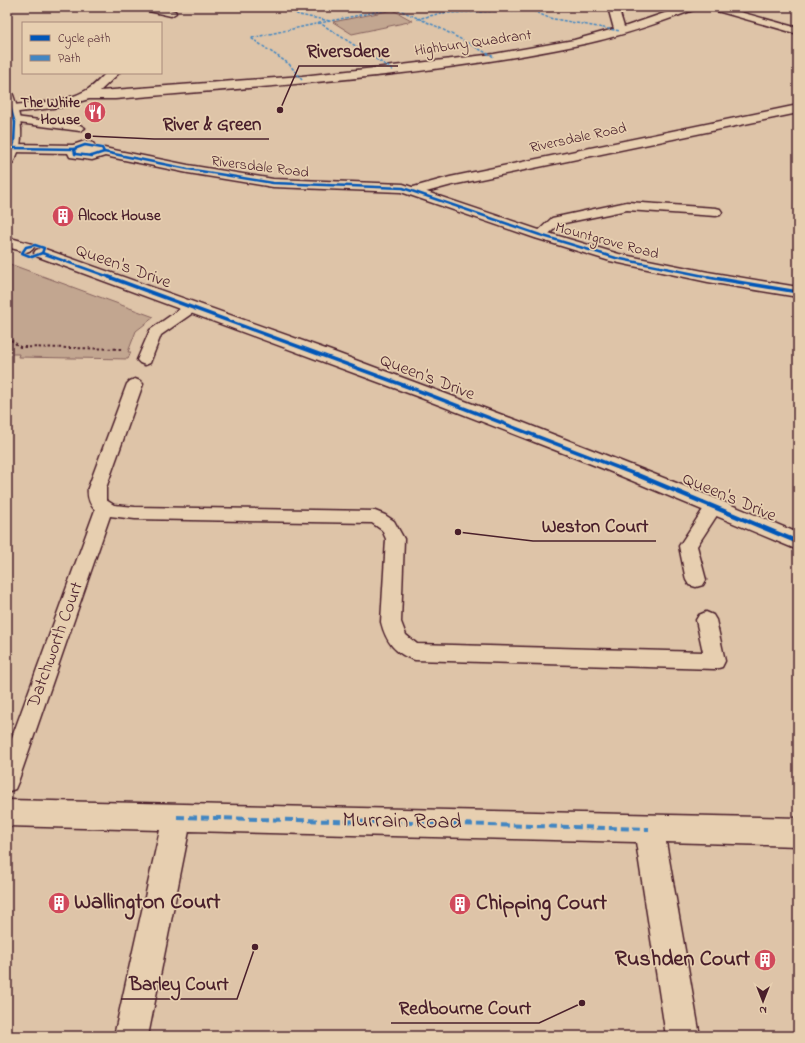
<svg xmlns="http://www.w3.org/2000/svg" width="805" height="1043" viewBox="0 0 805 1043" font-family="'Indie Flower',sans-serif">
<rect width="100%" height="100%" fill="#dec4a8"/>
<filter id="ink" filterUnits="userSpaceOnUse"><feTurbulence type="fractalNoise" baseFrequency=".025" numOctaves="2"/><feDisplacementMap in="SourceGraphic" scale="8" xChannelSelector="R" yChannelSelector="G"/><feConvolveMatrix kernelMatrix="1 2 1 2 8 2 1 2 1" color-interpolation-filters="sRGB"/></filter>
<g filter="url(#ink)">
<g fill="#c2a690" stroke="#86625e">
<polygon points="393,10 413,21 352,34 333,22"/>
<polygon points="7,263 154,317 136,331 128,352 131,352 128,359 18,357 19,354 7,354"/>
</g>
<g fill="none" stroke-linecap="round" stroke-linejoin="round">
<g stroke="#4a1f2b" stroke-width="3">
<g id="lane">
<polygon points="709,7 722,7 798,28 798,34 710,9"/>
<polygon points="15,117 80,125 85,128 80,131 11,122 10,120 11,118"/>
<polygon points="74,146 104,149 110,152 104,155 70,151 68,149 70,147"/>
<polygon points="627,202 716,208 720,209 722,212 720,215 716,216 627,210 560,224 544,238 536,238 534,235 552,218"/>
<polygon points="192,303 197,304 199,307 197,310 161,335 150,363 145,365 140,363 137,360 150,330 187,304"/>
<path d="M135 379 140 381 143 384 106 488V500L114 505 135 507 375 511 385 515 394 521 404 539 401 622 406 635 417 644 703 652 696 620 699 615 706 612 713 615 716 620 725 661 722 667 715 669 415 660C395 654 386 642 381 622L386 539 382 530 372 523 135 519 110 516 18 782 15 789 7 792V751L95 510C89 503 87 497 88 488L127 384 130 381Z"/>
<polygon points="714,500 720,502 723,506 697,546 706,580 703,585 696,587 689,585 686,580 679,546 708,502"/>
</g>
</g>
<g stroke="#4a1f2b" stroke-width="3">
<g id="street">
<polygon points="139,7 158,7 175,11 176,13 171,16 140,9"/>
<path d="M608 7H618L624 27 682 7H697L696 9C656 24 616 38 574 46 423 77 268 86 115 99H89L61 107 11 113 7 112V106L11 105C35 103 63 103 85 91 93 87 100 79 106 73H119L100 91 302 76 393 66 494 54 574 40 614 29Z"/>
<polygon points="798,105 798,113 452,185 415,195 410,194 408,191 410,188 450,177"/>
<polygon points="7,237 32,244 34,247 32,250 26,252 7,247"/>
<polygon points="42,248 334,352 524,423 712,497 798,533 798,550 604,469 416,396 36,256 34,253 36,250"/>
<polygon points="7,800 798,818 798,846 666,842 700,1036 666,1036 636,842 189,831 148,1036 114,1036 160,830 7,826"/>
</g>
</g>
<g stroke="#4a1f2b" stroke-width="3">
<polygon id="secondary" points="85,141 93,143 95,146 93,149 82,151 91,152 104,148 188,165 273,179 403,184 545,232 619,254 708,272 798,287 798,297 708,282 610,261 535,238 401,192 273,187 188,173 105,156 92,160 70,157 68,153 13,152 7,149 8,145 13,144 73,145"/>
</g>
<g stroke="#4a1f2b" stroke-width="3">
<path id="primary" d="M7 91 11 92 13 95C21 118 27 142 12 164L7 165 9 128Z"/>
</g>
<polyline stroke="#4a1f2b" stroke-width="1.5" stroke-dasharray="1.5 1.5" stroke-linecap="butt" points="523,7 531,10"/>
<polyline stroke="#4a1f2b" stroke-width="2" stroke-dasharray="2.5 2.5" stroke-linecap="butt" points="7,337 20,347 123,349"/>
<use href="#lane" fill="#e7cfb0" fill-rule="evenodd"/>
<use href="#street" fill="#e7cfb0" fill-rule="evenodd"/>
<use href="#secondary" fill="#e7cfb0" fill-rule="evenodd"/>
<use href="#primary" fill="#e7cfb0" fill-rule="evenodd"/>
<g stroke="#4286c2" stroke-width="1.5" stroke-dasharray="3 1.5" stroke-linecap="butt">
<polyline points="284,7 299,15 330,21"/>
<polyline points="417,19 442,13 531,10 549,18 620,31"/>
<polyline points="393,70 320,23 395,8 438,27 494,57"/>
<polyline points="302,80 289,64 251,38 320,23"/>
</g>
<polyline stroke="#4286c2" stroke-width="4" stroke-dasharray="8 4" stroke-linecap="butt" points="177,817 649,829"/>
<g stroke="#e7cfb0" stroke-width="3.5">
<polyline id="cycleway-far3" points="7,95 15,123"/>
</g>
<g stroke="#e7cfb0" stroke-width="4">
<g id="cycleway-far2">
<polyline points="13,148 74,149 85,145 102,148 104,152"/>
<polyline points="74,149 75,154 92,156 104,152 188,169 273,183 403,188 540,235 616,258 714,278"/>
<polyline points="7,161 14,143 15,122"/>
<polygon points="35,245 44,248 42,253 32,257 22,253 26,247"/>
<polyline points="42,253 112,278"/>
</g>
</g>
<g stroke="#e7cfb0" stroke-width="5.5">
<g id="cycleway-far1">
<polyline points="109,277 422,392 637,475"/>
<polyline points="708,277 798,292"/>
</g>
</g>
<g stroke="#e7cfb0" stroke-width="7">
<polyline id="cycleway" points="635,474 798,542"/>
</g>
<use href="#cycleway-far3" stroke="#0057b8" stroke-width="2"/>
<use href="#cycleway-far2" stroke="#0057b8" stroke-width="2.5"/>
<use href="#cycleway-far1" stroke="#0057b8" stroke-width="3.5"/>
<use href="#cycleway" stroke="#0057b8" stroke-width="4.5"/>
</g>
</g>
<defs>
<g id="restaurant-disc" transform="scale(1.15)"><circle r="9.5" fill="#d1495b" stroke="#e7cfb0"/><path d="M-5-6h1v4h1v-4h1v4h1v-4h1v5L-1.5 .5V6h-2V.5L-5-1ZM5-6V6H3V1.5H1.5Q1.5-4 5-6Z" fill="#fff"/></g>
<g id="building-disc" transform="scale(1.15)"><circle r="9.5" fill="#d1495b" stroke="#e7cfb0"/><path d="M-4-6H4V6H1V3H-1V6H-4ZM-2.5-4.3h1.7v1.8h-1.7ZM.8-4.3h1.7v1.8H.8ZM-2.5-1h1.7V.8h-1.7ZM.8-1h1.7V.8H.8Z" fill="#fff"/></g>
</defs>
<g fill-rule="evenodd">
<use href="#restaurant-disc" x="95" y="112"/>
<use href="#building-disc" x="63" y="216"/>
<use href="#building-disc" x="59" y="903"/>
<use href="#building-disc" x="460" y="904"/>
<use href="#building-disc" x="765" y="960"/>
</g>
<g text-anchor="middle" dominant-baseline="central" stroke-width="3.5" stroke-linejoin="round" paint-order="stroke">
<g font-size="15" fill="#4a1f2b" stroke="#e7cfb0">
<text transform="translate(473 43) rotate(-8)">Highbury Quadrant</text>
<text transform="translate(578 138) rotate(-12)">Riversdale Road</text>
<text transform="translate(260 167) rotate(7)">Riversdale Road</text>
<text transform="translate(607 241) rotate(15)">Mountgrove Road</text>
</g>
<g font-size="15" font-weight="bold" fill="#4a1f2b" stroke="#e7cfb0" text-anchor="end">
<text x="80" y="103">The White<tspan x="80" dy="17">House</tspan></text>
<text x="78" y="216" text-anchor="start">Alcock House</text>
</g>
<g font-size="18" fill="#4a1f2b" stroke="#e7cfb0">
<text transform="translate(123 267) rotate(20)">Queen's Drive</text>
<text transform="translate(427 378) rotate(21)">Queen's Drive</text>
<text transform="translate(729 498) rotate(23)">Queen's Drive</text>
<text transform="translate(56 645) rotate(-70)">Datchworth Court</text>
</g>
<g font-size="22" fill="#4a1f2b" stroke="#e7cfb0">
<text transform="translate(402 822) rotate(1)">Murrain Road</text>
</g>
<g font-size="22" font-weight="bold" fill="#4a1f2b" stroke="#e7cfb0" text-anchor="start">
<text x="74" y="903">Wallington Court</text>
<text x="476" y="904">Chipping Court</text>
<text x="750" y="960" text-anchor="end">Rushden Court</text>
</g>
</g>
<path fill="none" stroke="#4a1f2b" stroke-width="1.5" d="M280 110L299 66H398M88 136L154 139H269M458 532L533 541H656M255 947L237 999H121M582 1003L539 1023H391"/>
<g fill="#4a1f2b" stroke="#e7cfb0" stroke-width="1.5">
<circle cx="280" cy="110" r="4"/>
<circle cx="88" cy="136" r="4"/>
<circle cx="458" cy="532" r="4"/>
<circle cx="255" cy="947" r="4"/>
<circle cx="582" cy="1003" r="4"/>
</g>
<g font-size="19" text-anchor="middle" font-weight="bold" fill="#4a1f2b" stroke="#e7cfb0" stroke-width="3.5" stroke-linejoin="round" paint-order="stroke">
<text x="348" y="57">Riversdene</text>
<text x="212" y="130">River &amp; Green</text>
<text x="595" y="532">Weston Court</text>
<text x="179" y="990">Barley Court</text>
<text x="465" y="1014">Redbourne Court</text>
</g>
<rect width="805" height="1043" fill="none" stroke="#e7cfb0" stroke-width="24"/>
<rect x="12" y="12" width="781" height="1019" fill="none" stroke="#4a1f2b" stroke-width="1.5" filter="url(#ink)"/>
<rect x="22" y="22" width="140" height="52" fill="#e7cfb0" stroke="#a8897b"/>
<rect x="30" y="35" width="20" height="6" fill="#0057b8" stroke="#a8897b"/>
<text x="58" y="42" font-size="12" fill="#4a1f2b">Cycle path</text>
<rect x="30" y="55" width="20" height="6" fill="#4286c2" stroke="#a8897b"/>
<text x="58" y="62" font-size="12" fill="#4a1f2b">Path</text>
<g transform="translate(763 1001) rotate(180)" stroke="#e7cfb0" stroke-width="3" paint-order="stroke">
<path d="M0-3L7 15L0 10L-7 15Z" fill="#4a1f2b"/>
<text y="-6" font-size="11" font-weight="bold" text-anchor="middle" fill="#4a1f2b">N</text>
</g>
</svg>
